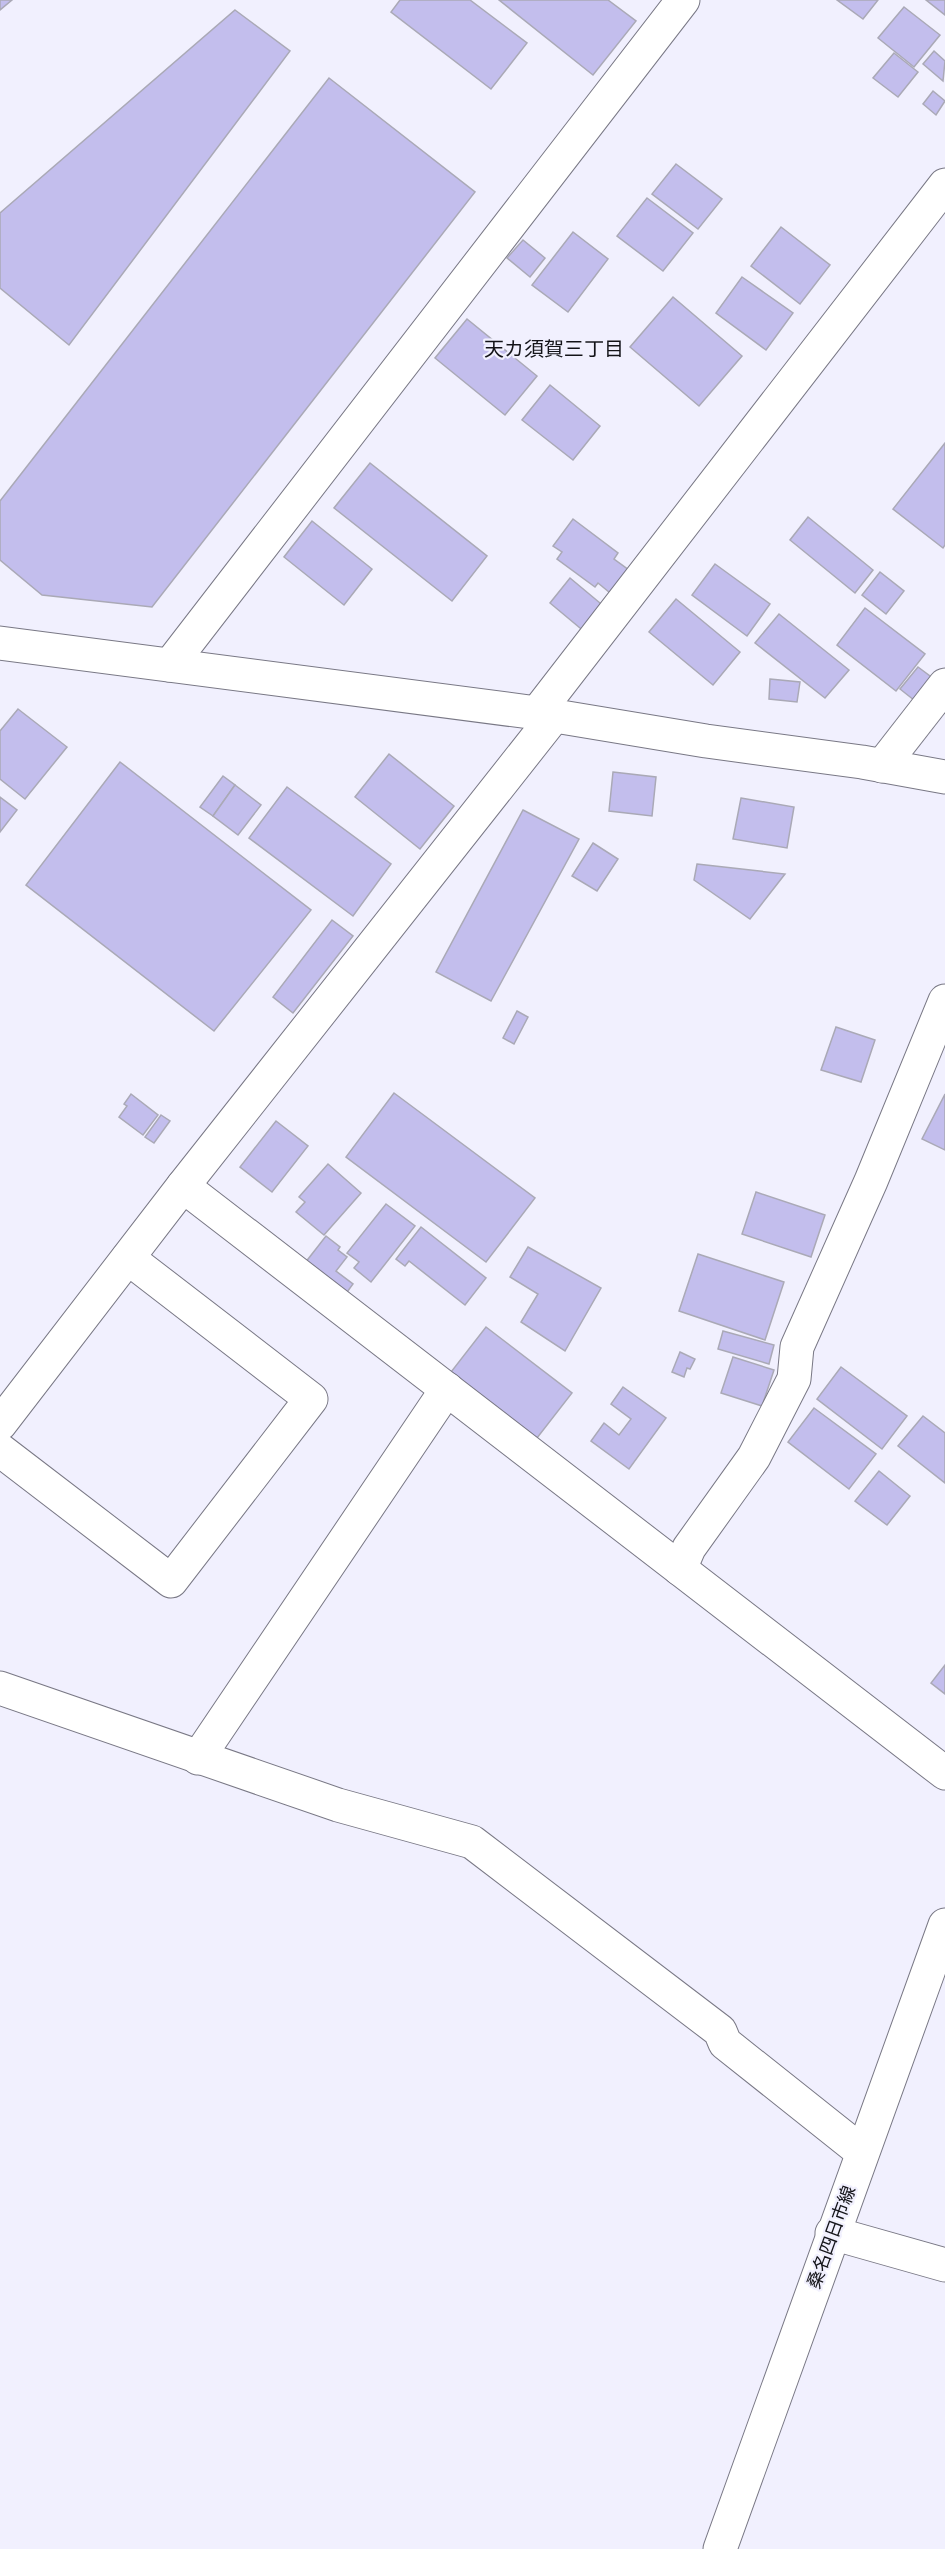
<svg xmlns="http://www.w3.org/2000/svg" width="945" height="2549" viewBox="0 0 945 2549" font-family="Poppins,'Noto Sans JP',sans-serif">
<rect width="100%" height="100%" fill="#f1f0fe"/>
<g fill="#c3beed" stroke="#aaa9b6" stroke-width="1.5">
<polygon points="0,0 12,0 0,10"/>
<polygon points="400,0 470,0 527,43 491,89 391,12"/>
<polygon points="499,0 608,0 636,21 593,75"/>
<polygon points="837,0 878,0 863,19"/>
<polygon points="926,0 945,0 945,15"/>
<polygon points="904,7 940,35 914,67 878,38"/>
<polygon points="235,10 290,51 69,345 0,288 0,213"/>
<polygon points="934,51 945,61 943,81 923,64"/>
<polygon points="894,53 918,72 898,97 873,78"/>
<polygon points="329,78 475,192 152,607 42,595 0,560 0,501"/>
<polygon points="933,91 945,101 936,115 923,104"/>
<polygon points="676,164 722,199 698,229 652,194"/>
<polygon points="647,198 693,233 663,271 617,236"/>
<polygon points="781,227 830,265 800,304 751,266"/>
<polygon points="573,232 608,259 568,312 532,285"/>
<polygon points="523,240 545,258 530,277 507,258"/>
<polygon points="742,277 793,313 766,350 716,313"/>
<polygon points="673,297 742,356 699,406 630,347"/>
<polygon points="467,319 537,376 505,415 435,358"/>
<polygon points="550,385 600,426 573,460 522,420"/>
<polygon points="945,443 945,545 943,548 893,509"/>
<polygon points="370,463 487,556 452,601 334,508"/>
<polygon points="808,517 873,570 855,593 790,540"/>
<polygon points="573,519 618,553 614,559 633,573 615,597 598,583 595,587 557,559 562,552 553,546"/>
<polygon points="312,521 372,569 344,605 284,557"/>
<polygon points="715,564 770,604 747,636 692,595"/>
<polygon points="880,572 904,591 886,614 862,595"/>
<polygon points="570,578 606,608 586,633 550,603"/>
<polygon points="676,599 740,652 713,685 649,632"/>
<polygon points="865,608 925,654 896,691 837,645"/>
<polygon points="779,614 849,670 825,698 755,643"/>
<polygon points="918,667 942,685 924,708 900,689"/>
<polygon points="770,679 800,682 797,702 769,699"/>
<polygon points="18,709 67,747 25,799 0,779 0,731"/>
<polygon points="389,754 454,806 420,849 355,797"/>
<polygon points="120,762 311,910 214,1031 26,885"/>
<polygon points="613,772 656,777 652,816 609,811"/>
<polygon points="223,776 235,785 213,816 200,807"/>
<polygon points="235,785 261,805 238,835 213,816"/>
<polygon points="287,787 391,864 353,916 249,838"/>
<polygon points="0,797 17,810 0,832"/>
<polygon points="741,798 794,807 787,848 733,839"/>
<polygon points="523,810 579,839 491,1001 436,972"/>
<polygon points="593,843 618,859 597,891 572,876"/>
<polygon points="697,864 785,874 750,919 694,880"/>
<polygon points="332,920 353,936 293,1013 273,997"/>
<polygon points="517,1011 528,1017 514,1044 503,1038"/>
<polygon points="836,1027 875,1040 861,1082 821,1070"/>
<polygon points="394,1093 535,1198 486,1262 346,1157"/>
<polygon points="131,1094 158,1115 143,1135 119,1117 127,1106 124,1104"/>
<polygon points="945,1094 945,1150 922,1139"/>
<polygon points="161,1115 170,1121 154,1143 145,1137"/>
<polygon points="276,1121 308,1146 272,1192 240,1167"/>
<polygon points="328,1164 361,1193 324,1235 296,1212 305,1202 299,1197"/>
<polygon points="756,1192 825,1215 811,1257 742,1234"/>
<polygon points="386,1204 415,1226 371,1282 354,1268 359,1262 347,1253"/>
<polygon points="421,1227 486,1278 465,1305 409,1261 405,1266 396,1259"/>
<polygon points="326,1236 340,1247 338,1250 347,1257 336,1271 353,1284 345,1295 305,1263"/>
<polygon points="528,1247 601,1288 565,1351 521,1322 538,1294 510,1277"/>
<polygon points="698,1254 784,1282 765,1340 679,1311"/>
<polygon points="486,1327 572,1393 537,1438 451,1372"/>
<polygon points="723,1331 774,1345 769,1364 718,1349"/>
<polygon points="680,1352 695,1359 690,1369 687,1368 684,1377 672,1372"/>
<polygon points="733,1357 774,1370 762,1406 721,1393"/>
<polygon points="841,1367 907,1416 882,1449 817,1399"/>
<polygon points="623,1387 666,1418 629,1469 591,1441 604,1423 619,1435 631,1419 611,1404"/>
<polygon points="814,1408 876,1454 849,1489 788,1442"/>
<polygon points="923,1416 945,1433 945,1483 898,1446"/>
<polygon points="879,1471 910,1496 887,1525 855,1501"/>
<polygon points="945,1665 945,1694 931,1683"/>
</g>
<g fill="none" stroke-linecap="round" stroke-linejoin="round">
<g stroke="#797885" stroke-width="35">
<g id="minor">
<polyline points="0,643 537,713 706,741 862,762 945,777"/>
<polyline points="170,665 683,0"/>
<polyline points="537,713 945,185"/>
<polyline points="882,766 945,685"/>
<polyline points="183,1186 945,1773"/>
<polyline points="0,1424 183,1186 554,716"/>
<polyline points="0,1450 171,1581 311,1399 128,1258"/>
<polyline points="680,1569 689,1548 754,1457 794,1379 797,1347 871,1181 945,1001"/>
<polyline points="0,1688 338,1805 472,1842 720,2031 725,2043 862,2152"/>
<polyline points="198,1758 447,1389"/>
<polyline points="832,2233 945,2265"/>
</g>
</g>
<g stroke="#797885" stroke-width="35">
<polyline id="major" points="720,2549 945,1925"/>
</g>
<use href="#minor" stroke="#fff" stroke-width="33"/>
<use href="#major" stroke="#fff" stroke-width="33"/>
</g>
<g text-anchor="middle" dominant-baseline="central" stroke-width="4.5" stroke-linejoin="round" paint-order="stroke">
<g font-size="18" fill="#131318" stroke="#f1f0fe">
<text transform="translate(831 2237) rotate(-70)">桑名四日市線</text>
</g>
<g font-size="20" fill="#131318" stroke="#f1f0fe">
<text x="554" y="349">天カ須賀三丁目</text>
</g>
</g>
</svg>
